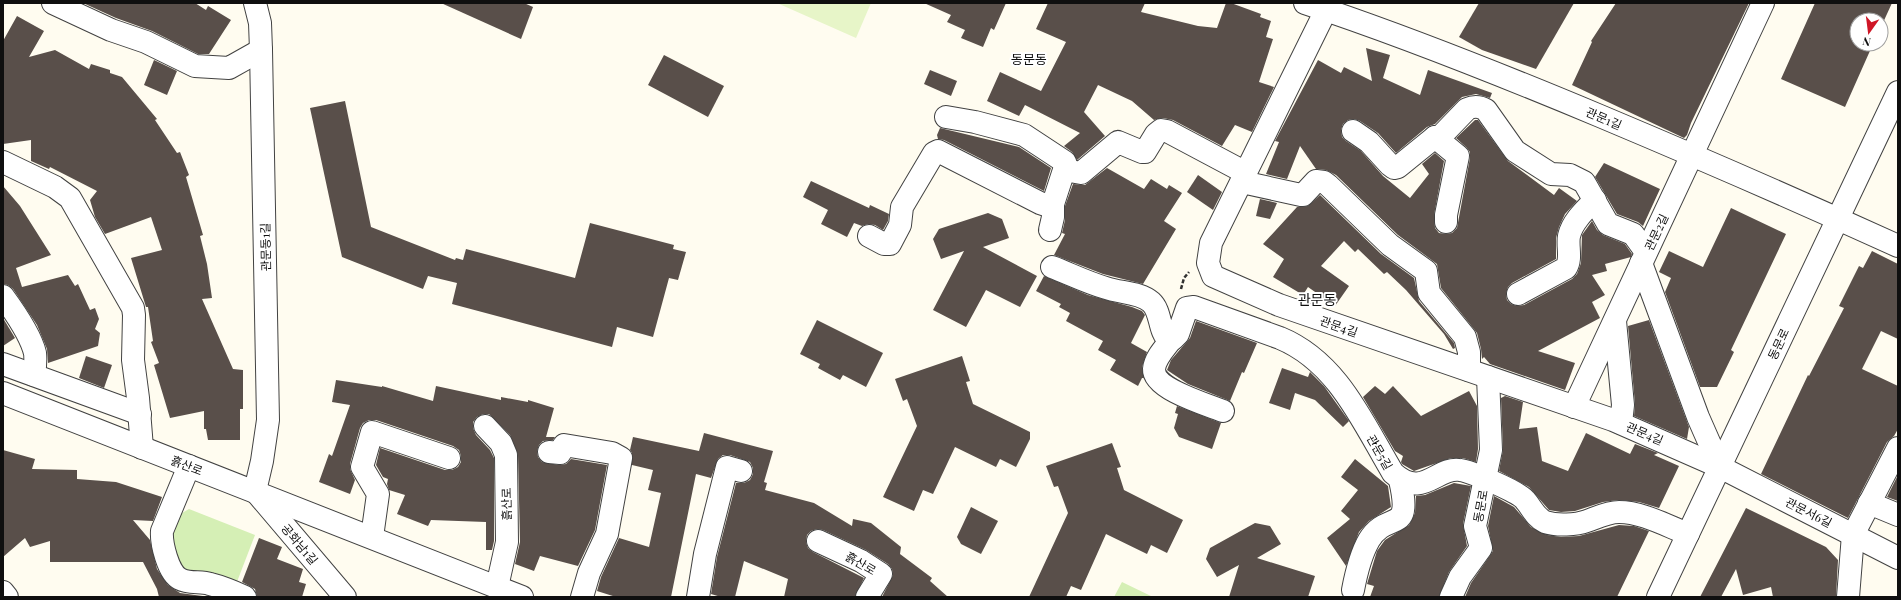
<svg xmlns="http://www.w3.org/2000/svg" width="1901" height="600" viewBox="0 0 1901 600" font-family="'Playfair Display','Noto Sans KR',serif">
<rect width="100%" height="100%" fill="#fffcf0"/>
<g fill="#d5efb5">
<polygon points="189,509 255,535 235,587 203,579 174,564 172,524 182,513"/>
<polygon points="1122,582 1153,597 1114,597"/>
</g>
<polygon fill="#e7f5c8" points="777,3 871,3 856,38"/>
<g fill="#594f4a">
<polygon points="83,3 195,3 206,10 208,6 231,20 209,54 198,54 152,31 116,18"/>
<polygon points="441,3 524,3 533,7 521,39"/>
<polygon points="924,3 1006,3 994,30 991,28 983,47 961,38 965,30 947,22 951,15"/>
<polygon points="1048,3 1145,3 1141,12 1198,26 1217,28 1226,3 1231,3 1261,14 1260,17 1271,21 1266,37 1273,39 1259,82 1274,87 1252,132 1235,125 1222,146 1173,120 1163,118 1154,120 1132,101 1098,85 1084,112 1105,136 1077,160 1072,152 1064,146 1080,133 1025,105 1019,116 987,101 1000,72 1041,91 1066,42 1036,29"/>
<polygon points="1479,3 1574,3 1536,69 1482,50 1459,37"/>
<polygon points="1616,3 1749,3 1691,123 1687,135 1684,138 1572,85 1592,42 1591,41"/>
<polygon points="1815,3 1892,3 1881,27 1881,20 1857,20 1857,44 1873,44 1845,107 1781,79"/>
<polygon points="17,16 44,31 29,57 55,50 89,69 91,64 110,70 110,73 122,77 157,119 155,120 177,153 180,152 189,175 186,177 203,235 200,236 207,264 212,298 202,299 233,369 243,370 243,409 240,409 240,440 208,440 206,429 204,429 204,411 170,418 154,365 159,363 151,342 153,341 148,307 146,307 131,258 162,250 151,217 105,234 95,217 90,200 97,191 50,167 49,169 31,161 31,140 3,144 3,41"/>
<polygon points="1366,48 1390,55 1383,78 1420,95 1428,70 1492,93 1490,98 1476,94 1462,97 1435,124 1427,127 1396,153 1378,133 1360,121 1354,119 1348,120 1343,124 1341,130 1342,137 1346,141 1361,151 1383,176 1410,198 1429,174 1422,164 1435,153 1444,161 1434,215 1435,228 1439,233 1446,234 1452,233 1457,228 1470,158 1470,152 1466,147 1456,138 1475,120 1478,120 1508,161 1554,195 1559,188 1577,201 1565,214 1559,227 1556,238 1556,259 1512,283 1508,287 1506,294 1507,300 1511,304 1517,306 1524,305 1572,279 1577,274 1581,263 1582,235 1592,221 1597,230 1603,235 1625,244 1632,254 1631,257 1605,264 1607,271 1592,275 1605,295 1592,302 1600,318 1538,351 1575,363 1565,390 1490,364 1484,357 1482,359 1481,349 1477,333 1441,288 1437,264 1398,235 1336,175 1326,170 1316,169 1300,146 1287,179 1266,174 1279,142 1275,141 1318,60 1341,73 1344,67 1372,81"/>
<polygon points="664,55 724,86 708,117 648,85"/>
<polygon points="154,60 177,71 167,95 144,85"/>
<polygon points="930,70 957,81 951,96 924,84"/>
<polygon points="345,101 371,227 455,260 456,258 463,260 466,249 575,278 590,223 674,245 673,249 686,252 678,280 669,278 653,337 617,327 612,347 452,304 457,283 428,276 423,289 342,257 310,108"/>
<polygon points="940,128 1019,147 1051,168 1044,191 944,140 938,139 937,135"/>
<polygon points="1604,163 1660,189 1643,226 1638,222 1617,214 1595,177"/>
<polygon points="1107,168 1144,189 1151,179 1167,189 1169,185 1182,193 1164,221 1176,229 1143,284 1103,274 1054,255 1065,234 1062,233 1065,220 1065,206 1073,184 1085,185"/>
<polygon points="1198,175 1222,192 1213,210 1187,192"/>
<polygon points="811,181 869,208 870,205 889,214 888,221 883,230 875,225 868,224 862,226 854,223 847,237 821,224 828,210 803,197"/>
<polygon points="3,186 20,206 51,255 16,268 22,287 68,275 75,286 78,284 90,310 95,308 99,319 95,329 100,333 98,346 48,363 47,349 37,325 13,289 8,285 3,284"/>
<polygon points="1320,195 1381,254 1414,278 1419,301 1454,343 1455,348 1453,349 1444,334 1406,290 1387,272 1384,274 1358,249 1355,252 1344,241 1321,266 1349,286 1335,306 1308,287 1303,295 1273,277 1284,259 1263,244 1297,207 1308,206"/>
<polygon points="1260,199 1277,203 1270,219 1256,216"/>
<polygon points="1731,208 1786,234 1731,350 1734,352 1717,387 1700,387 1665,292 1671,278 1659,272 1669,251 1703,267"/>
<polygon points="988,213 1002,219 1009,238 983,247 1037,276 1020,307 986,290 966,327 933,310 964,251 941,259 933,239 939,229"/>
<polygon points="1872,251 1898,264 1898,339 1881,331 1862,369 1898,386 1898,429 1894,436 1887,442 1848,518 1761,474 1808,375 1809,376 1844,308 1839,306 1859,266 1863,268"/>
<polygon points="1044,276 1088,295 1132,307 1142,311 1145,315 1131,343 1147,352 1142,367 1144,378 1142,378 1138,386 1110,370 1116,360 1098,350 1103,341 1066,321 1070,313 1059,307 1061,304 1036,291"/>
<polygon points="3,318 15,338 3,346"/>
<polygon points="817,320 883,353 866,387 843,375 840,380 818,368 820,364 800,354"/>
<polygon points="1649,320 1689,427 1687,439 1634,416 1635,404 1628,326"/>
<polygon points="1196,321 1257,343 1244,373 1242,372 1230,401 1188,384 1167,370 1171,360 1190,338"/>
<polygon points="86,356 112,365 104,388 79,378"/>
<polygon points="962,356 970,381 966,382 973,404 1030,432 1030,439 1016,467 1000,459 996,467 955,447 933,494 923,490 914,511 883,497 917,426 907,399 903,401 895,379"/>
<polygon points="1282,368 1308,377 1310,372 1324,386 1349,421 1343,427 1315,400 1295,393 1290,410 1269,403"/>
<polygon points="336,380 382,387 382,386 433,401 436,386 501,400 501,397 528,402 528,400 554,408 546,437 555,437 553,440 543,441 539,445 537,451 538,457 542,462 559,465 566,464 571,459 607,465 595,530 578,566 540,556 534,571 515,564 520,542 518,455 510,435 489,414 483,414 477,417 473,422 473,428 476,435 490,450 494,458 494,541 492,550 486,550 486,522 431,520 428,526 397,514 405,495 389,490 387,484 388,479 383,477 376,465 380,448 445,470 452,470 458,467 461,462 461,456 459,450 453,446 376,420 369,420 363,423 360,428 350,464 350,469 355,480 350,494 319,482 329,454 332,456 350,405 332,402"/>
<polygon points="1375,386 1385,394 1393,386 1421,416 1469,391 1477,406 1478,449 1476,462 1463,458 1451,458 1414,471 1402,464 1401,462 1403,456 1395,451 1363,397"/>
<polygon points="1505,396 1523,402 1519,429 1537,427 1542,461 1568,471 1586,433 1630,454 1635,444 1658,453 1654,455 1679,466 1659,508 1639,502 1618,500 1603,502 1575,511 1561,512 1549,510 1529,487 1499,471 1503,450 1501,398"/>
<polygon points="1177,406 1221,423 1212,449 1179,437 1174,428 1178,414 1175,413"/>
<polygon points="704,433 773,451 764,482 767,483 765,490 814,503 852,526 853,519 871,523 901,547 900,554 932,578 930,581 948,597 882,597 893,575 892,569 888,564 866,550 823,530 817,529 811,531 807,535 806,542 808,548 813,552 864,578 855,597 784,597 788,579 744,561 735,597 721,597 711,594 717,557 736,483 744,483 750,480 753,474 753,468 750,462 730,455 723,455 718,459 711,478 696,474 671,597 616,597 597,591 601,577 619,538 649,547 661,493 648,490 653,470 632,465 632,453 630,450 633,437 699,451"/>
<polygon points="1112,443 1121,467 1117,468 1124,490 1183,520 1167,553 1151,545 1147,554 1106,534 1081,590 1071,586 1066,597 1029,597 1068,513 1058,486 1054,487 1046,466"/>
<polygon points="3,450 35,459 32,469 77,470 77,479 116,482 162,497 153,521 133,520 150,540 157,569 168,585 180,593 210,597 159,597 157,589 143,562 50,562 50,541 30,547 25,538 3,557"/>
<polygon points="1355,459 1388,486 1391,507 1369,521 1359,532 1346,566 1327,538 1350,519 1341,511 1358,490 1341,477"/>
<polygon points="1898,475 1898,501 1887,497"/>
<polygon points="1454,483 1471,486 1463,524 1467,546 1449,572 1439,597 1370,597 1374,586 1367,584 1377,551 1385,540 1409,525 1415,513 1416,496 1425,495"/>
<polygon points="1494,496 1514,507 1531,527 1547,535 1561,537 1579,536 1619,525 1634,526 1649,531 1617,597 1465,597 1471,583 1493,551 1488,526"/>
<polygon points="971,507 998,521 981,554 961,544 957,537"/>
<polygon points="1746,508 1826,547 1838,560 1836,597 1773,597 1771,587 1743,595 1736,569 1721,597 1700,597"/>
<polygon points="1255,523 1270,526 1281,544 1257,558 1315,576 1308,597 1229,597 1239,565 1217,577 1206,559 1210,548"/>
<polygon points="259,538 282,547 277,559 303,569 299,582 306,584 302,597 257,597 255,589 242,582"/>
</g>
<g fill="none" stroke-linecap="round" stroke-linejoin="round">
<g stroke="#424242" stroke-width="24">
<g id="minor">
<polyline points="53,3 111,30 146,42 195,66 229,68 261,50"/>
<polyline points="255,3 260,23 261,50 268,420 262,461 255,491 345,597"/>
<path d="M1305 3C1405 36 1502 75 1600 116 1700 158 1799 201 1898 246"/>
<polyline points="1326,10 1211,243 1208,263 1213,276 1279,305 1613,420 1720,467 1898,558"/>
<polyline points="946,117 975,122 1024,135 1065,162 1068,170"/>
<path d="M1353 131 1369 142 1390 165 1394 168 1398 167 1435 137 1441 136 1467 109C1474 106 1479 106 1486 110L1515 151 1551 174 1570 175 1584 182 1608 224 1633 234 1646 252"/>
<polyline points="1435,137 1458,156 1446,215 1446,222"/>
<polyline points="3,162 55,187 70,198 133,308 134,315 133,360 138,398 142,448"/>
<polyline points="1242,182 1301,195 1303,195 1316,181 1324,182 1328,185 1390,245 1426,271 1429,293 1465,337 1469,352 1469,370"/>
<polyline points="1050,230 1053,217 1053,206"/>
<polyline points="869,236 884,244 890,244 900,225 902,207 934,153 938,151 1040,203 1052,207 1064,170 1081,173 1118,142 1142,152 1145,152 1156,134 1161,130 1167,131 1246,173"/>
<polyline points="1641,263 1698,417 1720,467"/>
<path d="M1052 267C1070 274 1088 283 1106 288 1120 293 1140 292 1151 302 1162 312 1158 331 1169 340L1173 339 1178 334 1187 308 1194 307 1280 338C1338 362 1363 423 1393 473 1423 500 1437 466 1460 470 1470 471 1519 492 1525 500 1532 508 1535 517 1545 522 1557 526 1576 525 1587 521 1598 517 1608 512 1619 512 1642 512 1667 526 1688 534"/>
<path d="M1518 294 1566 268C1572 259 1567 246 1569 236 1572 222 1585 210 1595 200"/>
<path d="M3 296C14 311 31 336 35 353 36 361 35 368 34 375"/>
<polyline points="1615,321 1623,405 1621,423"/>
<path d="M1171 340C1165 348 1155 358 1154 369 1153 389 1208 405 1223 411"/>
<polyline points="3,364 140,414"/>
<polyline points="3,393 522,597"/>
<polyline points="1574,407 1763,3"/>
<polyline points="485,426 501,443 506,455 507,542 497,587"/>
<polyline points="549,452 560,453 564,445 612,453 621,458 607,534 589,573 582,597"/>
<path d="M189 466 162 531C161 543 168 573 180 579 189 584 201 581 210 584 222 587 234 592 245 597"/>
<polyline points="1869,503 1898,515"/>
<polyline points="372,537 378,494 362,467 372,432 449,458"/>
<polyline points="818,541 861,561 881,574 867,597"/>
<path d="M1353 590C1356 574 1361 554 1369 540 1388 509 1413 537 1400 480"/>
<polyline points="3,592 7,597"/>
<polyline points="698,597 705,554 727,467 741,471"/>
<polyline points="1451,597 1460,577 1481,548 1475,526 1491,450 1488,377"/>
<polyline points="1658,597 1898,92"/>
<polyline points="1848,597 1853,535 1898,448"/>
</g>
</g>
<polyline stroke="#313131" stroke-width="2.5" stroke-dasharray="4 2" stroke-linecap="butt" points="1181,289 1184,278 1189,272"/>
<use href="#minor" stroke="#fff" stroke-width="22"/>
</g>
<g text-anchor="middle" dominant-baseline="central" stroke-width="4" stroke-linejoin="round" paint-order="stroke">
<g font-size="12" fill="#0f0f0f" stroke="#fff">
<text transform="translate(1604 118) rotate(23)">관문1길</text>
<text transform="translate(1656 232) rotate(-65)">관문2길</text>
<text transform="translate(265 247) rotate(-91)">관문동1길</text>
<text transform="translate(1339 326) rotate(19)">관문4길</text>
<text transform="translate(1778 344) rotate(-65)">동문로</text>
<text transform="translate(1645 433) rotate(23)">관문4길</text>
<text transform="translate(1380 452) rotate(60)">관문5길</text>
<text transform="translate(187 465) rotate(21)">흙산로</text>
<text transform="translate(506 504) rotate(-91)">흙산로</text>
<text transform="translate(1480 506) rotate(-80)">동문로</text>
<text transform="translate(1809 512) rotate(27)">관문서6길</text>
<text transform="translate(300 544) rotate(50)">공화남1길</text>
<text transform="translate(861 563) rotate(30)">흙산로</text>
</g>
<g font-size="13" fill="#0f0f0f" stroke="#fff">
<text x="1029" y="58">동문동</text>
</g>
<g font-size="14" fill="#0f0f0f" stroke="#fff">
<text x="1317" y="299">관문동</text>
</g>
</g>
<rect width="1901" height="600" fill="none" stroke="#0f0f0f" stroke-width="8"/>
<g transform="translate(1869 32) rotate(194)"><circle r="19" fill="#ffffff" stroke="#9f9f9f"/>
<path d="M0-3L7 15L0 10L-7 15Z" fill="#cf1626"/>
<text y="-6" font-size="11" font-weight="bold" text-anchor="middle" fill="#0f0f0f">N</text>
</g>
</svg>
